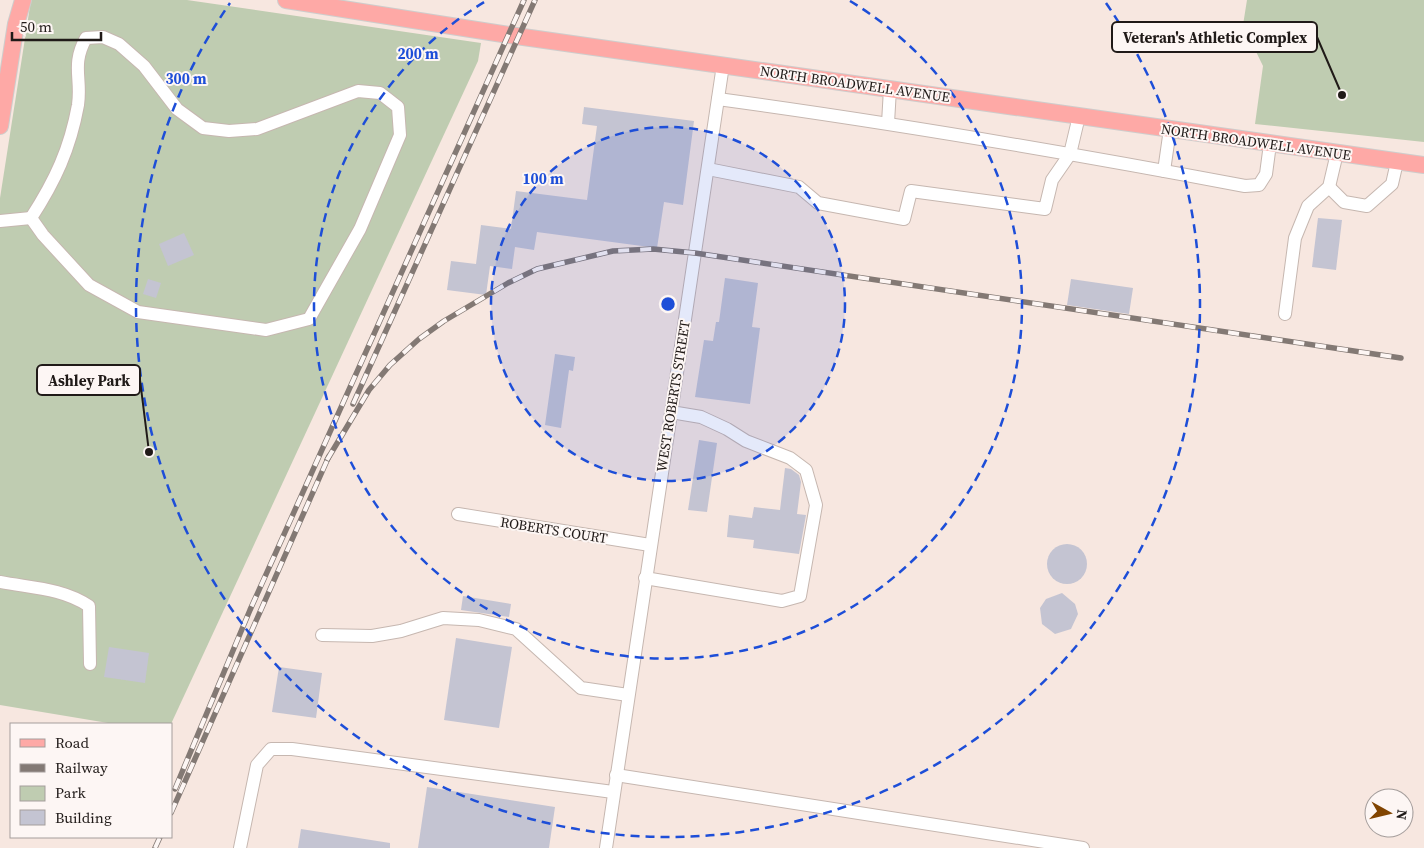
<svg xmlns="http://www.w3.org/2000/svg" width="1424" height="848" viewBox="0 0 1424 848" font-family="'Source Serif 4',serif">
<rect width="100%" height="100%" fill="#f7e7e0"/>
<g fill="#bfccb1">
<polygon points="31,0 187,0 481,43 478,61 171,724 114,724 0,705 0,198"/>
<polygon points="1247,0 1424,0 1424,142 1255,124 1263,66 1243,25"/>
</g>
<g fill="#c4c4d2">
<polygon points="584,107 694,121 683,205 664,202 657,248 537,232 534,250 515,247 512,269 490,266 486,295 447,290 451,261 476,264 481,225 511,229 516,191 587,200 597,126 582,124"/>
<polygon points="1318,218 1342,220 1336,270 1312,267"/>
<polygon points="184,233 194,255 168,266 159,244"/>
<polygon points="725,278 758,283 752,327 760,328 750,404 695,397 704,340 713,341 716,322 719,322"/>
<polygon points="148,279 161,283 156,298 143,294"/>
<polygon points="1071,279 1133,288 1129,314 1067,305"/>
<polygon points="555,354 575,357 573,371 569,370 561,428 545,425"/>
<polygon points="699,440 717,443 707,512 688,510"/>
<polygon points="785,468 791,469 799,475 801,482 797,514 806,515 799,554 753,548 754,540 727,537 729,515 752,518 754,507 780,510"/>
<circle cx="1067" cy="564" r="20"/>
<polygon points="1062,593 1075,604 1078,614 1071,629 1055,634 1042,624 1040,608 1046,599"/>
<polygon points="463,596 511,604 509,617 461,610"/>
<polygon points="456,638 512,647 499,728 444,720"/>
<polygon points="109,647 149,653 145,683 104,677"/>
<polygon points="279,667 322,673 316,718 272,712"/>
<polygon points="427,787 555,807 549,848 418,848"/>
<polygon points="301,829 390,843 390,848 298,848"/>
</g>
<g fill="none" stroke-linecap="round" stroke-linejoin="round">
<g stroke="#c6b7b0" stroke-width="14">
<g id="minor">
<path d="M103 37 119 44 144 66 177 109 203 128 229 131 257 129 358 91 380 93 398 107 400 135 360 229 309 319 266 330 138 312 89 285 43 235 31 218C55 181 70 149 78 105 82 78 71 65 86 38Z"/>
<path d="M718 99C894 123 1070 153 1245 186L1259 185 1266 174 1270 144"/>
<polyline points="888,123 890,89"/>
<polyline points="708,169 799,187 818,203 904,219 911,191 1045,209 1052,180 1070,154 1079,116"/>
<polyline points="1164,171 1170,129"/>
<polyline points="1329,187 1344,202 1367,206 1392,184 1397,162"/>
<polyline points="0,221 31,218"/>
<polyline points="1285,314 1295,238 1308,206 1329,187 1337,153"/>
<polyline points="458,514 650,545"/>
<polyline points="645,578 782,601 800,596 816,505 806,470 790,458 746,441 727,429 701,417 671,412"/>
<path d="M0 582C31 588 62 588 89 606L90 664"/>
<polyline points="322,635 372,636 401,631 443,618 479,620 516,629 581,688 628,695"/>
<polyline points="616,775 1083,848"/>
<polyline points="240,848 257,765 271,749 292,749 613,792"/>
<polyline points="606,848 723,65"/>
</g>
</g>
<g stroke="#cecdcc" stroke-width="18">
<g id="major">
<polyline points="286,0 509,35 1424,165"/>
<polyline points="0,126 16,24 23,0"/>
</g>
</g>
<use href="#minor" stroke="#fff" stroke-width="12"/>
<use href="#major" stroke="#fea9a6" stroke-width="16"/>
<g stroke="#837974" stroke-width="5.5">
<g id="rail">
<polyline points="353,404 535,0"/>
<polyline points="327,460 369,390 390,365 419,339 444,321 508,283 537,269 613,251 653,249 695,253 1401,358"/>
<polyline points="175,789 250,610 524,0"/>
<polyline points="171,813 329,456"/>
<polyline points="155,848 160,837"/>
</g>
</g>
<use href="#rail" stroke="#fdf6f4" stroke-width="4" stroke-dasharray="11" stroke-linecap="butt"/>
</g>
<circle cx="668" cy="304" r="177" fill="#1d4ed8" fill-opacity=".12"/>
<g fill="none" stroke="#1d4ed8" stroke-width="2.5" stroke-dasharray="9 6">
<circle cx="668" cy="304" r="177"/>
<path d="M850 1A354 354 0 1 1 486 1"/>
<path d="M1106 3A532 532 0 1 1 230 3"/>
</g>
<g text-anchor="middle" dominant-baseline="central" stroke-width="4" stroke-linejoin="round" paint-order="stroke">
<g font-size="14" fill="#201a18" stroke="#fdf6f4">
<text transform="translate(855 84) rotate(8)">NORTH BROADWELL AVENUE</text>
<text transform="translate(1256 142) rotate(8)">NORTH BROADWELL AVENUE</text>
<text transform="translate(673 396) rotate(-81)">WEST ROBERTS STREET</text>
<text transform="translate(554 530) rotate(9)">ROBERTS COURT</text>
</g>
</g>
<circle cx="668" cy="304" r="8" fill="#1d4ed8" stroke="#fdf6f4" stroke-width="2.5"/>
<g font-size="15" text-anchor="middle" font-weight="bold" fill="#1d4ed8" stroke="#fdf6f4" stroke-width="4" stroke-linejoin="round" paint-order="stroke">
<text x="418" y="59">200 m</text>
<text x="186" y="84">300 m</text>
<text x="543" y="184">100 m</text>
</g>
<path fill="none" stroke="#201a18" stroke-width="2" d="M1342 95L1317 37M149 452L140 380"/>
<g fill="#201a18" stroke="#fdf6f4" stroke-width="2">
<circle cx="1342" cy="95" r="5"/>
<circle cx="149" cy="452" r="5"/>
</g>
<g fill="#fdf6f4" stroke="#201a18" stroke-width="2">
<rect x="1112" y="22" width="205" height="30" rx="5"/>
<rect x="37" y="365" width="103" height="30" rx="5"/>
</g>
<g font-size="15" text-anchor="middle" font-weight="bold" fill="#201a18">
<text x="1215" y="43">Veteran's Athletic Complex</text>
<text x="89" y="386">Ashley Park</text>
</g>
<rect x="10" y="723" width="162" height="115" fill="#fdf6f4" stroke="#a59e9c"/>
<rect x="20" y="739" width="25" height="8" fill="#fea9a6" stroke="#a59e9c"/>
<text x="55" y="748" font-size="15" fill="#201a18">Road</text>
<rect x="20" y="764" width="25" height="8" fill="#837974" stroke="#a59e9c"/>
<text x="55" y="773" font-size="15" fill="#201a18">Railway</text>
<rect x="20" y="786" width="25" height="15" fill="#bfccb1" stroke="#a59e9c"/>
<text x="55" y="798" font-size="15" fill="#201a18">Park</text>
<rect x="20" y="810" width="25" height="15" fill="#c4c4d2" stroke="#a59e9c"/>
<text x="55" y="823" font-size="15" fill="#201a18">Building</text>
<g transform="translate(1389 813) rotate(98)"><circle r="24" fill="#fdf6f4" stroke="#a59e9c"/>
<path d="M0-4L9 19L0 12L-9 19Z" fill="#814400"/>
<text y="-8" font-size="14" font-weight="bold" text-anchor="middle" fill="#201a18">N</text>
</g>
<path d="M12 32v8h89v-8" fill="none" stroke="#201a18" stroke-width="2.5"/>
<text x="20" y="32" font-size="15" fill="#201a18" stroke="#fdf6f4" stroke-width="4" paint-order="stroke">50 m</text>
</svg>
